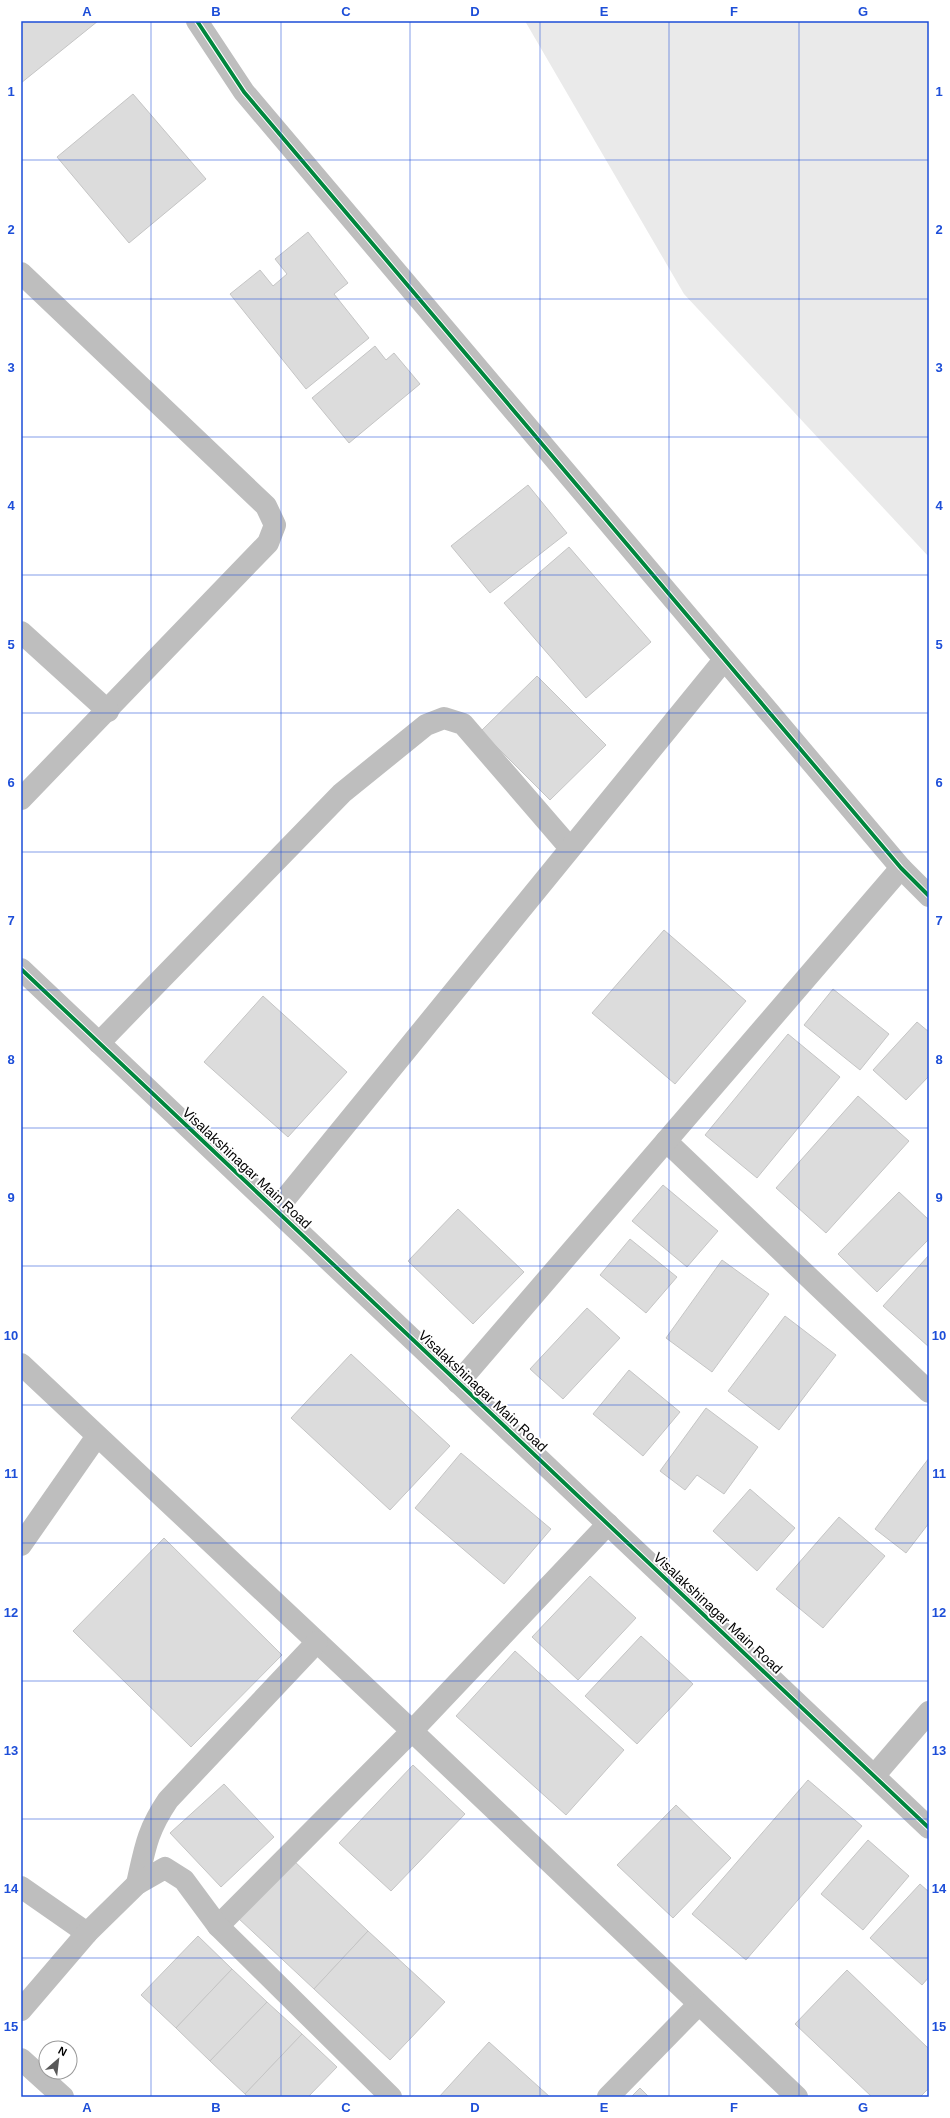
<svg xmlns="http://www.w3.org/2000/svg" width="950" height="2118" viewBox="0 0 950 2118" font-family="Arial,sans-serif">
<rect width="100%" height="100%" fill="#fff"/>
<polygon fill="#eaeaea" points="525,21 929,21 929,557 684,294"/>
<g fill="#dcdcdc" stroke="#c5c5c5">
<polygon points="21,21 98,21 21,83"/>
<polygon points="133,94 206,179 129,243 57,157"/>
<polygon points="308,232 348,283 334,294 369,338 306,389 230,294 260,270 273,286 287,274 275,259"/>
<polygon points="375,346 386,360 394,353 420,384 349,443 312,398"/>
<polygon points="528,485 567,533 490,593 451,546"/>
<polygon points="569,547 651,642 586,698 504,603"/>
<polygon points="537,676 606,745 550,800 481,731"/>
<polygon points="664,930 746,1001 675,1084 592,1013"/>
<polygon points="833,989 889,1034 860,1070 804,1025"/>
<polygon points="263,996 347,1072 288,1137 204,1062"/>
<polygon points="917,1022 929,1032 929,1076 906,1100 873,1070"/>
<polygon points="788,1034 840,1077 757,1178 705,1135"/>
<polygon points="858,1096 909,1141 826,1233 776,1188"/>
<polygon points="663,1185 718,1231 687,1267 632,1221"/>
<polygon points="899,1192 929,1220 929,1239 877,1292 838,1254"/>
<polygon points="458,1209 524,1272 473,1324 408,1261"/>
<polygon points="630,1239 677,1277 646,1313 600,1275"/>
<polygon points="929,1255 929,1347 883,1306"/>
<polygon points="722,1260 769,1294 712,1372 666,1338"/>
<polygon points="587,1308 620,1338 563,1399 530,1369"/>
<polygon points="785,1316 836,1355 779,1430 728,1391"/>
<polygon points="351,1354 450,1446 390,1510 291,1418"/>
<polygon points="629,1370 680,1412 643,1456 593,1414"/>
<polygon points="706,1408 758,1447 724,1494 697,1475 685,1490 660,1471"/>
<polygon points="461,1453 551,1529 504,1584 415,1508"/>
<polygon points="929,1458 929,1523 906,1553 875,1529"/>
<polygon points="750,1489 795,1528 757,1571 713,1531"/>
<polygon points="839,1517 885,1556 823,1628 776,1589"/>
<polygon points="164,1538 282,1655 191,1747 73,1631"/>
<polygon points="590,1576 636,1618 578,1680 532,1637"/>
<polygon points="641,1636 693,1684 637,1744 585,1696"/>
<polygon points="515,1651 624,1750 566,1815 456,1716"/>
<polygon points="413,1765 465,1814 391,1891 339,1843"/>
<polygon points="808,1780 862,1826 746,1960 692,1914"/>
<polygon points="224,1784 274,1837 221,1887 170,1833"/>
<polygon points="676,1805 731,1858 673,1918 617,1865"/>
<polygon points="868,1840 909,1876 863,1930 821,1894"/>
<polygon points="293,1860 368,1931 314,1989 238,1918"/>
<polygon points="920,1884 929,1892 929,1977 922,1985 870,1938"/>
<polygon points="368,1931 445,2002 390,2060 314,1989"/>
<polygon points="198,1936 232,1969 176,2028 141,1995"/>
<polygon points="232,1969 267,2002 210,2061 176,2028"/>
<polygon points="847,1970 929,2049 929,2088 920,2097 872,2097 795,2024"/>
<polygon points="267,2002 302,2034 245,2094 210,2061"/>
<polygon points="302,2034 337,2067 308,2097 248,2097 245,2094"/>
<polygon points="489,2042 550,2097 439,2097"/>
<polygon points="640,2088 649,2097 631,2097"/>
</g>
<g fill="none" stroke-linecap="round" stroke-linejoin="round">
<g stroke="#bebebe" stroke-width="22">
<polyline points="197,21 244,92 901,868 929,896"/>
<polyline points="21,273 266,506 275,525 268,543 21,799"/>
<polyline points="21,632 108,711"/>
<polyline points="21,969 929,1828"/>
<polyline points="99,1043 342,793 426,725 444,718 463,724 570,848"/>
<polyline points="666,1141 929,1392"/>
<polyline points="276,1210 724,660"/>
<polyline points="21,1364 412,1731 797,2097"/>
<polyline points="458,1383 901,868"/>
<polyline points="21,1545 97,1436"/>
<polyline points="874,1776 929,1712"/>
<path d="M137 1884C145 1848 147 1831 168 1800L317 1642"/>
<polyline points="21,1887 87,1933"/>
<polyline points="218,1926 412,1731 608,1524"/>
<polyline points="21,2010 87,1933 137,1884 165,1868 184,1880 218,1926 391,2097"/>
<polyline points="21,2059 63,2097"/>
<polyline points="608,2097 699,2004"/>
</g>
<g stroke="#fff" stroke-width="6">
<g id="cycleway">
<polyline points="197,21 244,92 901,868 929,896"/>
<polyline points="21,969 929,1828"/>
</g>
</g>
<use href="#cycleway" stroke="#00873e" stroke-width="4"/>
</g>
<path fill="none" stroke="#1d4ed8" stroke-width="1" stroke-opacity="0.55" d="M151 21V2097M281 21V2097M410 21V2097M540 21V2097M669 21V2097M799 21V2097M21 160H929M21 299H929M21 437H929M21 575H929M21 713H929M21 852H929M21 990H929M21 1128H929M21 1266H929M21 1405H929M21 1543H929M21 1681H929M21 1819H929M21 1958H929"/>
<g text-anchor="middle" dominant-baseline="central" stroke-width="4" stroke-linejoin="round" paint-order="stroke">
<g font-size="14" fill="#000" stroke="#fff">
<text transform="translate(247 1168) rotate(43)">Visalakshinagar Main Road</text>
<text transform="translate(483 1391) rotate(43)">Visalakshinagar Main Road</text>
<text transform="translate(718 1613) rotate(43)">Visalakshinagar Main Road</text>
</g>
</g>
<rect width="950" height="2118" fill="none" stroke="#ffffff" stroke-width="44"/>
<g transform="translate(58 2060) rotate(28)"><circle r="19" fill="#ffffff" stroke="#999999"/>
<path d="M0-3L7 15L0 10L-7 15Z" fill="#595959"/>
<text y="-6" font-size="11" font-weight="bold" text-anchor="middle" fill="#000000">N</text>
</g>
<rect x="22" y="22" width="906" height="2074" fill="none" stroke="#1d4ed8" stroke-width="1.5"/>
<g font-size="13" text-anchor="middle" font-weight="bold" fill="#1d4ed8">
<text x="87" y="16">A</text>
<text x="216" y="16">B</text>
<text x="346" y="16">C</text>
<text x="475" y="16">D</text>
<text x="604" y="16">E</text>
<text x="734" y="16">F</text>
<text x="863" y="16">G</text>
<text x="11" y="96">1</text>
<text x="939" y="96">1</text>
<text x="11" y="234">2</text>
<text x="939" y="234">2</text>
<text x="11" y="372">3</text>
<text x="939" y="372">3</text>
<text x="11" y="510">4</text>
<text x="939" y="510">4</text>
<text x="11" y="649">5</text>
<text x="939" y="649">5</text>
<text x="11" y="787">6</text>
<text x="939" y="787">6</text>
<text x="11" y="925">7</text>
<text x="939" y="925">7</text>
<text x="11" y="1064">8</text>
<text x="939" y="1064">8</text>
<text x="11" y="1202">9</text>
<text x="939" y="1202">9</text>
<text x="11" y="1340">10</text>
<text x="939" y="1340">10</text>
<text x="11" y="1478">11</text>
<text x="939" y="1478">11</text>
<text x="11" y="1617">12</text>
<text x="939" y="1617">12</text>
<text x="11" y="1755">13</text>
<text x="939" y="1755">13</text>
<text x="11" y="1893">14</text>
<text x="939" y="1893">14</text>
<text x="11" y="2031">15</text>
<text x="939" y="2031">15</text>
<text x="87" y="2112">A</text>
<text x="216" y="2112">B</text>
<text x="346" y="2112">C</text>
<text x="475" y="2112">D</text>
<text x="604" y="2112">E</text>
<text x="734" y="2112">F</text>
<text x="863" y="2112">G</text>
</g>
</svg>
